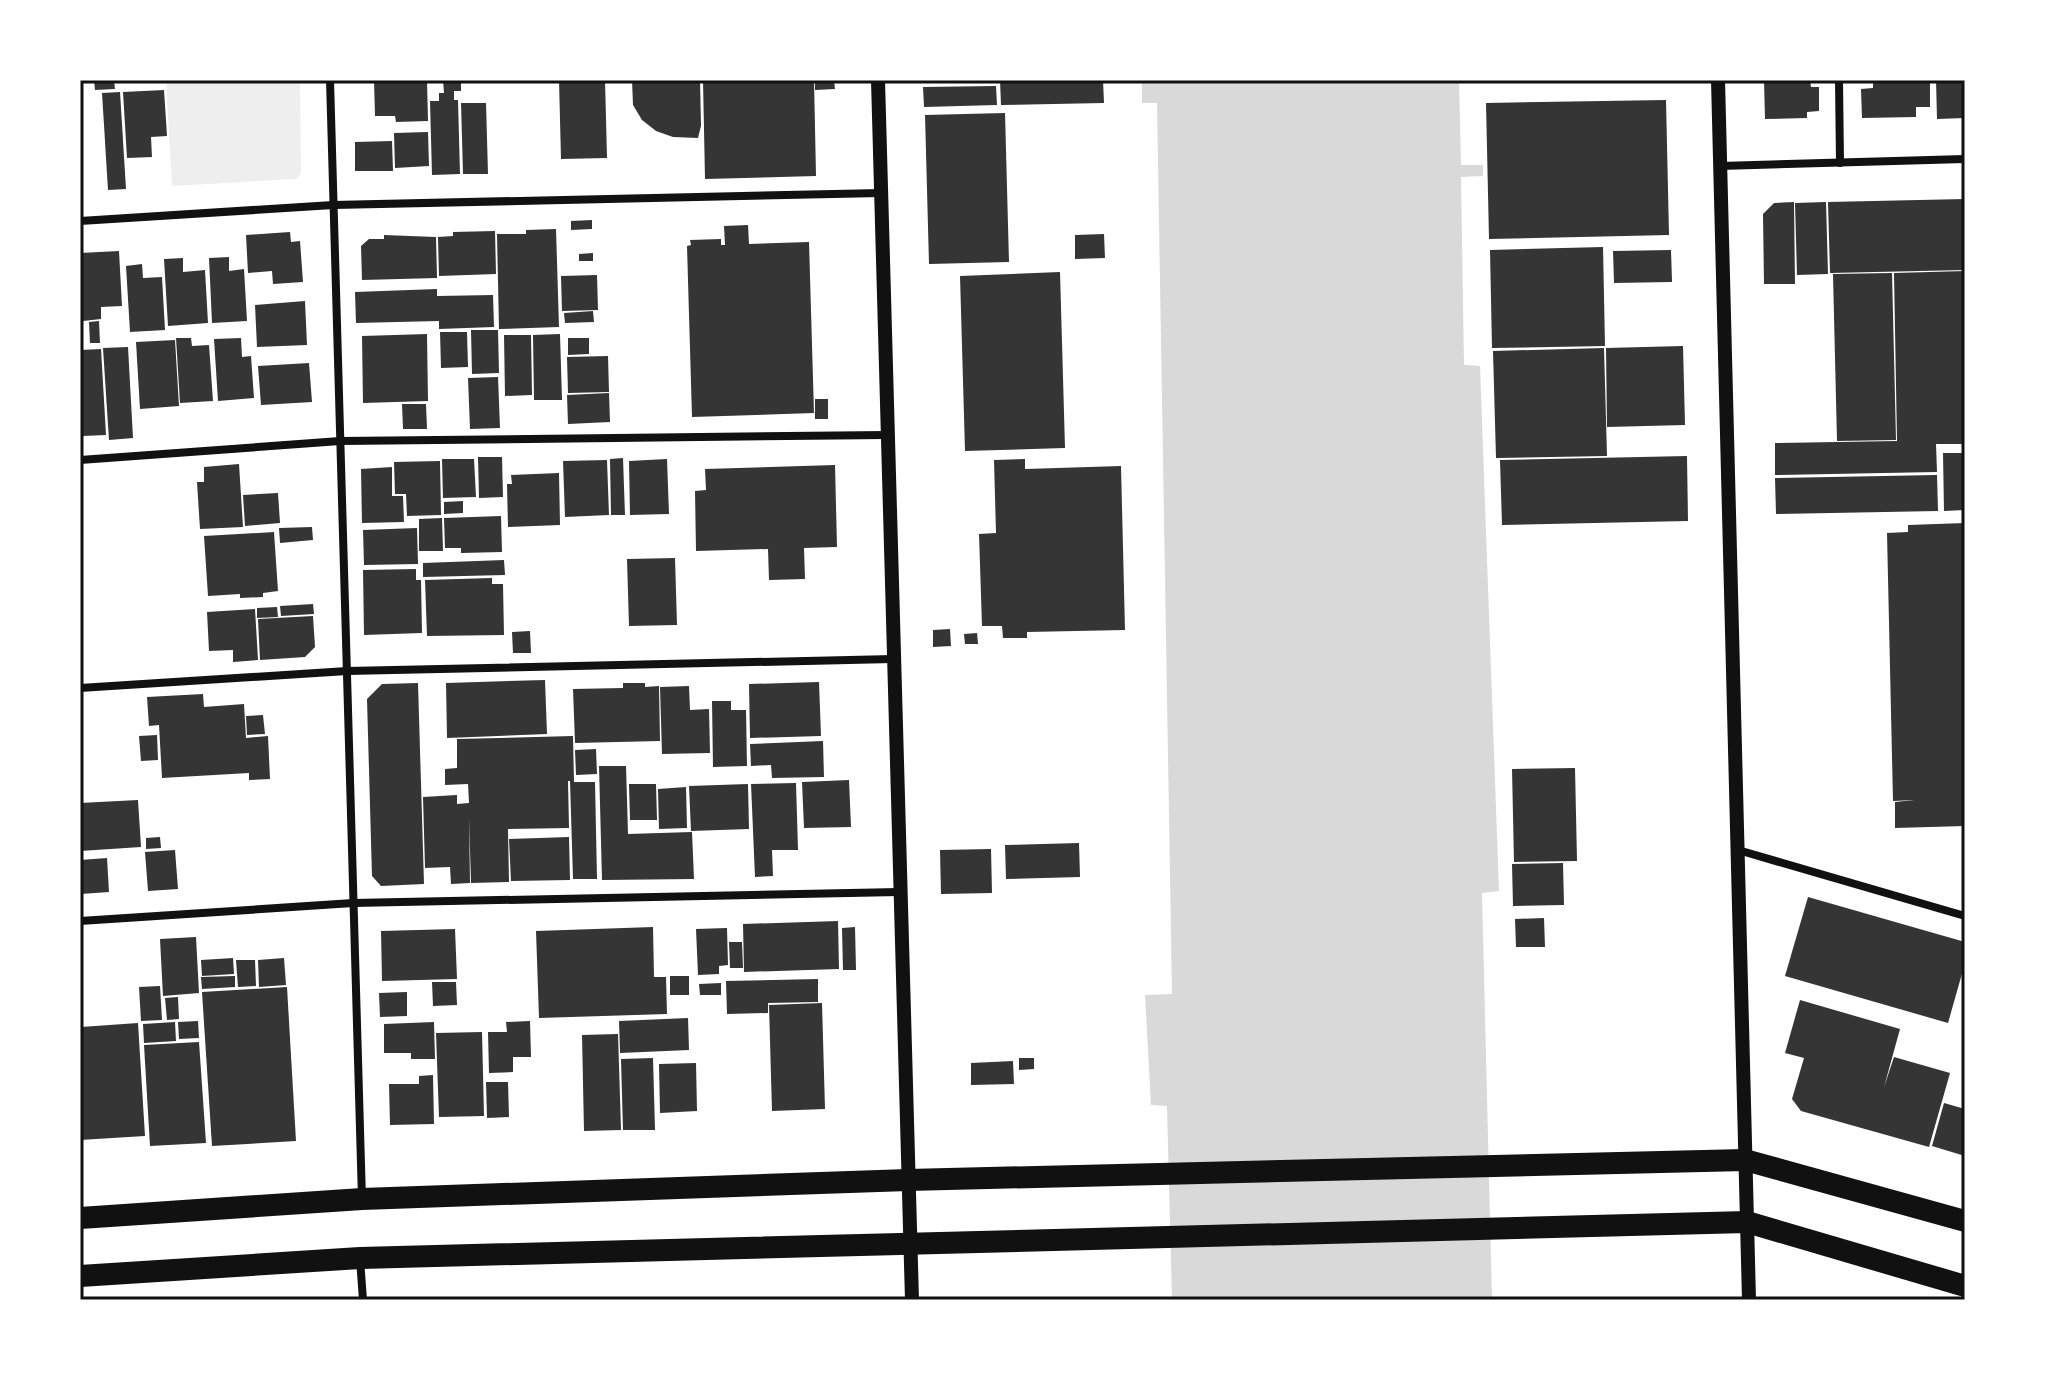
<svg xmlns="http://www.w3.org/2000/svg" width="2045" height="1380" viewBox="0 0 2045 1380" font-family="'Varela Round',sans-serif">
<rect width="100%" height="100%" fill="#fff"/>
<polygon fill="#eee" points="166,80 300,80 301,174 296,179 172,186"/>
<polygon fill="#d9d9d9" points="1142,80 1459,80 1461,165 1483,165 1483,176 1461,177 1464,365 1480,366 1499,891 1482,893 1492,1300 1172,1300 1167,1106 1151,1105 1145,995 1172,994 1157,103 1142,103"/>
<g fill="#353535">
<polygon points="94,80 114,80 115,89 95,90"/>
<polygon points="374,80 427,80 428,121 396,122 395,116 375,116"/>
<polygon points="443,80 461,80 461,91 454,91 454,100 458,100 460,174 432,175 430,101 439,101 439,93 444,93"/>
<polygon points="559,80 605,80 607,158 561,159"/>
<polygon points="632,80 700,80 701,126 698,138 673,137 656,131 642,120 633,105"/>
<polygon points="703,80 814,80 816,176 705,179"/>
<polygon points="815,80 834,80 835,89 815,90"/>
<polygon points="1000,80 1103,80 1104,103 1001,105"/>
<polygon points="1764,80 1810,80 1811,87 1819,87 1819,111 1807,112 1807,118 1765,119"/>
<polygon points="1930,80 1930,107 1916,107 1916,117 1862,118 1861,89 1873,88 1873,81"/>
<polygon points="1936,80 1965,80 1965,118 1937,119"/>
<polygon points="996,86 997,105 924,107 923,87"/>
<polygon points="164,90 167,136 151,137 152,157 127,158 123,92"/>
<polygon points="120,92 126,189 108,190 102,93"/>
<polygon points="1666,100 1669,235 1489,239 1486,103"/>
<polygon points="461,103 486,103 488,174 463,174"/>
<polygon points="1005,113 1009,262 929,264 925,115"/>
<polygon points="428,132 429,166 395,168 394,133"/>
<polygon points="392,141 393,171 355,171 355,142"/>
<polygon points="1965,199 1965,270 1830,273 1828,202"/>
<polygon points="1794,202 1795,284 1764,284 1763,214 1774,203"/>
<polygon points="1826,202 1828,274 1797,275 1795,203"/>
<polygon points="592,220 592,229 571,230 571,221"/>
<polygon points="748,225 749,244 809,242 814,413 692,417 687,246 691,245 690,240 721,239 721,245 725,245 724,226"/>
<polygon points="556,229 559,327 499,329 497,234 526,234 526,230"/>
<polygon points="495,231 496,274 439,276 438,237 453,236 453,232"/>
<polygon points="290,232 291,242 300,241 303,282 273,284 272,271 248,273 246,235"/>
<polygon points="1104,234 1105,258 1075,259 1075,235"/>
<polygon points="384,235 436,237 437,278 362,280 361,246 369,239 384,239"/>
<polygon points="1603,247 1605,346 1492,348 1490,250"/>
<polygon points="1671,250 1672,282 1614,283 1613,251"/>
<polygon points="119,251 122,306 101,307 101,319 83,321 82,308 80,308 80,253"/>
<polygon points="593,253 593,261 579,261 579,254"/>
<polygon points="229,257 229,271 244,269 247,321 212,323 209,258"/>
<polygon points="183,258 183,272 205,270 208,323 168,326 164,259"/>
<polygon points="142,264 143,278 162,277 165,330 130,332 126,266"/>
<polygon points="1965,271 1965,444 1936,444 1937,472 1775,475 1775,443 1897,441 1894,273"/>
<polygon points="1060,272 1065,448 965,451 960,276"/>
<polygon points="1892,273 1896,440 1837,441 1833,274"/>
<polygon points="597,275 598,310 562,311 561,276"/>
<polygon points="437,289 437,296 493,295 494,327 439,329 439,321 356,323 355,292"/>
<polygon points="305,301 307,345 257,347 255,305"/>
<polygon points="593,311 594,322 565,323 564,313"/>
<polygon points="99,321 100,343 90,343 89,322"/>
<polygon points="471,330 498,330 499,373 472,374"/>
<polygon points="440,332 467,332 468,367 441,368"/>
<polygon points="427,334 428,401 363,403 362,336"/>
<polygon points="560,334 562,400 534,400 533,335"/>
<polygon points="504,335 531,335 532,395 505,396"/>
<polygon points="176,338 191,338 192,346 209,345 213,401 180,403"/>
<polygon points="241,338 242,357 251,356 254,398 218,401 214,339"/>
<polygon points="568,338 589,338 589,354 568,355"/>
<polygon points="175,340 179,406 140,409 136,342"/>
<polygon points="1683,346 1685,425 1607,427 1606,348"/>
<polygon points="128,347 133,438 109,440 103,348"/>
<polygon points="1604,348 1607,456 1496,458 1493,351"/>
<polygon points="101,349 106,435 83,436 80,350"/>
<polygon points="608,356 609,392 568,393 567,357"/>
<polygon points="309,363 312,402 261,405 258,366"/>
<polygon points="498,377 500,428 470,429 468,378"/>
<polygon points="609,393 610,422 568,424 567,395"/>
<rect x="815" y="399" width="13" height="20"/>
<polygon points="402,404 426,404 427,429 403,429"/>
<polygon points="1943,453 1965,453 1965,510 1944,511"/>
<polygon points="1687,456 1688,521 1502,525 1500,460"/>
<polygon points="478,457 502,457 503,497 479,498"/>
<polygon points="623,458 625,515 611,515 610,459"/>
<polygon points="442,459 474,459 476,497 443,498"/>
<polygon points="667,459 669,514 630,515 629,461"/>
<polygon points="1025,459 1025,469 1121,466 1125,630 1027,632 1027,638 1003,638 1002,626 982,626 979,534 996,533 994,460"/>
<polygon points="607,460 609,515 565,517 563,461"/>
<polygon points="440,461 441,515 407,516 406,494 395,494 394,462"/>
<polygon points="239,464 243,527 200,529 197,482 204,482 204,467"/>
<polygon points="835,465 837,547 804,548 805,579 769,580 768,549 696,551 695,491 706,490 705,469"/>
<polygon points="392,467 392,496 403,496 404,522 362,523 361,469"/>
<polygon points="559,473 560,525 508,527 507,484 512,484 511,475"/>
<polygon points="1937,475 1938,511 1776,514 1775,478"/>
<polygon points="278,493 280,523 245,526 243,495"/>
<polygon points="463,501 463,513 444,514 444,502"/>
<polygon points="501,516 502,552 461,553 461,548 445,548 444,518"/>
<polygon points="442,518 443,551 419,551 419,519"/>
<polygon points="1965,523 1965,826 1895,828 1895,802 1914,800 1893,801 1887,533 1908,532 1908,525"/>
<polygon points="312,527 313,540 280,543 279,528"/>
<polygon points="417,528 418,564 364,565 363,530"/>
<polygon points="274,532 278,591 263,593 263,597 240,598 240,594 208,596 204,536"/>
<polygon points="675,558 677,625 629,626 627,559"/>
<polygon points="504,560 505,575 423,577 423,563"/>
<polygon points="416,569 416,580 421,580 422,633 364,635 363,570"/>
<polygon points="492,578 492,584 503,584 504,635 427,636 425,580"/>
<polygon points="313,604 314,614 281,616 280,606"/>
<polygon points="277,607 278,617 257,618 257,608"/>
<polygon points="255,609 258,660 233,662 233,650 209,651 207,612"/>
<polygon points="313,616 315,647 305,657 260,660 258,619"/>
<polygon points="950,629 951,646 933,647 933,630"/>
<polygon points="530,631 531,653 513,653 512,632"/>
<polygon points="977,633 978,644 965,644 964,634"/>
<polygon points="545,680 547,734 447,738 446,683"/>
<polygon points="819,682 821,736 750,738 749,684"/>
<polygon points="418,683 424,884 381,886 372,876 367,699 382,684"/>
<polygon points="623,683 645,683 645,687 659,686 660,741 575,743 573,689 623,688"/>
<polygon points="689,686 690,710 709,709 710,753 662,754 660,687"/>
<polygon points="203,694 204,707 244,704 246,738 268,736 270,779 249,780 249,773 162,778 159,725 149,726 147,697"/>
<polygon points="712,701 731,701 731,710 746,710 747,766 713,767"/>
<polygon points="263,715 265,734 247,735 246,716"/>
<polygon points="157,735 158,760 141,761 139,736"/>
<polygon points="573,736 574,782 595,782 597,879 573,879 570,781 568,781 569,828 508,829 509,882 471,883 469,817 470,883 451,884 450,867 425,868 423,797 457,795 457,804 469,803 468,784 445,785 445,769 457,768 457,739"/>
<polygon points="823,741 824,777 772,778 771,765 751,766 750,744"/>
<polygon points="596,749 597,774 576,775 575,750"/>
<polygon points="599,766 626,766 628,834 692,832 694,879 602,880"/>
<polygon points="1575,768 1577,861 1514,862 1512,769"/>
<polygon points="849,780 851,827 804,828 802,782"/>
<polygon points="796,783 798,850 772,850 773,876 755,877 751,784"/>
<polygon points="629,784 656,784 657,820 630,820"/>
<polygon points="748,784 749,829 691,831 689,786"/>
<polygon points="686,787 687,828 659,829 658,789"/>
<polygon points="138,800 141,847 80,851 80,803"/>
<polygon points="160,837 161,848 146,849 146,838"/>
<polygon points="569,837 570,880 511,881 509,839"/>
<polygon points="1079,843 1080,877 1006,879 1005,845"/>
<polygon points="991,849 992,893 941,894 940,850"/>
<polygon points="175,850 178,889 148,891 145,852"/>
<polygon points="107,858 109,892 81,894 80,860"/>
<polygon points="1563,863 1564,905 1513,906 1512,864"/>
<polygon points="1808,897 1965,942 1965,963 1948,1023 1785,976"/>
<polygon points="1544,918 1545,947 1516,947 1515,919"/>
<polygon points="838,921 839,969 744,972 743,924"/>
<polygon points="653,927 654,977 666,977 667,1014 539,1018 536,931"/>
<polygon points="855,927 856,970 843,970 842,928"/>
<polygon points="727,928 728,965 719,966 719,974 698,975 696,929"/>
<polygon points="455,929 457,979 382,981 381,931"/>
<polygon points="196,937 199,993 163,996 160,939"/>
<polygon points="729,942 742,942 743,968 730,968"/>
<polygon points="233,958 234,974 202,976 201,960"/>
<polygon points="284,958 286,985 259,987 258,960"/>
<polygon points="236,960 255,960 256,986 238,987"/>
<polygon points="235,976 235,987 202,989 201,977"/>
<rect x="670" y="976" width="19" height="19"/>
<polygon points="818,979 818,1002 768,1003 768,1013 727,1014 726,981"/>
<polygon points="432,982 456,982 457,1005 433,1006"/>
<polygon points="721,983 721,995 700,995 699,984"/>
<polygon points="160,986 162,1020 141,1021 139,987"/>
<polygon points="287,987 296,1141 212,1146 202,992"/>
<polygon points="407,992 407,1016 380,1017 379,993"/>
<polygon points="178,997 179,1019 167,1020 165,998"/>
<polygon points="1800,1000 1900,1029 1884,1087 1894,1057 1950,1073 1929,1147 1801,1111 1792,1099 1804,1058 1785,1053"/>
<polygon points="822,1003 825,1109 772,1111 769,1005"/>
<polygon points="688,1018 689,1050 620,1053 619,1021"/>
<polygon points="198,1021 199,1038 179,1039 178,1022"/>
<polygon points="530,1021 531,1057 513,1057 513,1072 489,1073 488,1032 507,1032 506,1022"/>
<polygon points="175,1022 176,1041 144,1043 143,1024"/>
<polygon points="434,1022 435,1059 411,1059 411,1053 384,1053 384,1024"/>
<polygon points="138,1023 145,1136 80,1140 80,1054 83,1054 81,1027"/>
<polygon points="482,1032 484,1116 439,1117 436,1033"/>
<polygon points="618,1034 621,1130 584,1131 582,1035"/>
<polygon points="199,1042 206,1143 150,1146 144,1045"/>
<polygon points="653,1058 655,1130 623,1130 621,1059"/>
<polygon points="1019,1058 1034,1058 1034,1069 1019,1070"/>
<polygon points="1013,1061 1014,1084 971,1085 971,1063"/>
<polygon points="696,1063 697,1111 660,1113 659,1064"/>
<polygon points="433,1075 434,1124 390,1125 389,1084 419,1084 419,1076"/>
<polygon points="486,1082 508,1082 509,1117 487,1118"/>
<polygon points="1944,1103 1965,1109 1965,1156 1932,1146"/>
</g>
<g fill="none" stroke-linecap="round" stroke-linejoin="round">
<g stroke="#111" stroke-width="8">
<polyline points="330,80 362,1199"/>
<polyline points="1839,80 1840,163"/>
<polyline points="1720,166 1965,159"/>
<polyline points="80,221 333,205 881,193"/>
<polyline points="80,460 340,441 887,435"/>
<polyline points="80,688 347,671 893,659"/>
<polyline points="1738,850 1965,916"/>
<polyline points="80,921 353,903 899,892"/>
<polyline points="360,1259 363,1300"/>
</g>
<g stroke="#111" stroke-width="14">
<polyline points="878,80 912,1300"/>
<polyline points="1718,80 1749,1300"/>
</g>
<g stroke="#111" stroke-width="22">
<polyline points="80,1218 362,1199 908,1180 1745,1160 1965,1221"/>
<polyline points="80,1276 360,1258 1747,1222 1965,1286"/>
</g>
</g>
<rect width="2045" height="1380" fill="none" stroke="#ffffff" stroke-width="164"/>
<rect x="82" y="82" width="1881" height="1216" fill="none" stroke="#111" stroke-width="3"/>
</svg>
